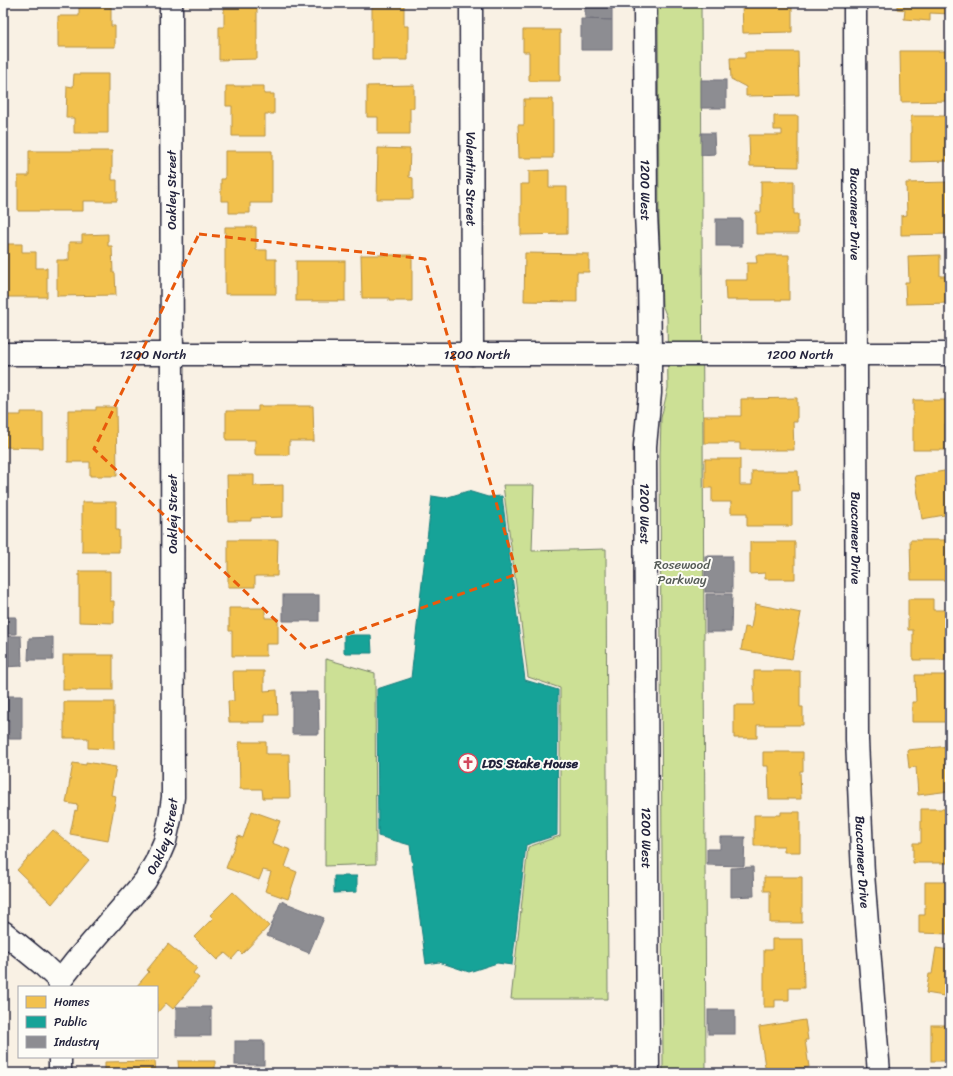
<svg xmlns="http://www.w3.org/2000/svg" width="953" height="1076" viewBox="0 0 953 1076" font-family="Sriracha,sans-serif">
<rect width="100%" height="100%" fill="#f9f1e4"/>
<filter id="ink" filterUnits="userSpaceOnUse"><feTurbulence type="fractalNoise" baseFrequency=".025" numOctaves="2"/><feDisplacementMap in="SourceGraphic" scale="8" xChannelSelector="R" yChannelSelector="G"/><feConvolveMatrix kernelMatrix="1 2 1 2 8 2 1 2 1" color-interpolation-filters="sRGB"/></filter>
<g filter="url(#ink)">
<g fill="#cce095" stroke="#778168">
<polygon points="658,3 701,3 706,1073 663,1073 660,454 661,418 668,388 667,317 662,305 659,219"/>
<polygon points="503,485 534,485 532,551 606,549 608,999 511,999 528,847 560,836 560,688 528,677"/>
<polygon points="326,659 375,673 376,864 325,866"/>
</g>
<g fill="#f2c14e" stroke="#b49148">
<polygon points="79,3 111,3 111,26 115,26 115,47 58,47 58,16 79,16"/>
<polygon points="224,3 257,3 257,59 219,60 219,27 224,27"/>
<polygon points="372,3 404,3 404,26 408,26 408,60 372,60"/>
<polygon points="524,3 574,3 574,4 524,5"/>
<polygon points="742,3 792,3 792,32 743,33"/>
<polygon points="897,3 950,3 950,14 930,13 930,21 904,19 905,10 897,9"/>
<polygon points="523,30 560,30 560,81 529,81 529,52 523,52"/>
<polygon points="900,51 950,51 950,101 901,102"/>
<polygon points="745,52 798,52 799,95 746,96 746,87 731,79 730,58 745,58"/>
<polygon points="74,74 108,74 108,133 74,133 74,118 66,118 67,86 73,87"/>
<polygon points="414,85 414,108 410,108 410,134 378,134 378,117 367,117 367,86"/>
<polygon points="226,86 264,86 264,94 274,94 274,114 265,114 265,136 232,136 232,106 226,106"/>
<polygon points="524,99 553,99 553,158 519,158 518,125 524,125"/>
<polygon points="774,116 798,116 798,167 750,166 749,135 782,135 782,130 774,130"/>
<polygon points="911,116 950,116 950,161 911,162"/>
<polygon points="378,148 410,149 409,177 413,178 413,199 377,199"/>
<polygon points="29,151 112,151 112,180 117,180 117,201 83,201 83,211 18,211 18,176 29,176"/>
<polygon points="225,151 272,151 272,203 250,203 250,213 229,213 229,201 221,201 221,179 225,179"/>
<polygon points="549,170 549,187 567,187 567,234 521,235 521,184 529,184 529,171"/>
<polygon points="761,181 794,181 794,214 798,214 798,234 756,234 756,212 761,212"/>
<polygon points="950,182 950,234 901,235 901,216 907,215 906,183"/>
<polygon points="225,227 256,227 256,250 267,250 267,259 276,259 276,294 225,294"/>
<polygon points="108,234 108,246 112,246 113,273 115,273 116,295 57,296 57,260 69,260 69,242 82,242 82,235"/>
<polygon points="3,244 22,244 22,252 36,252 36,268 47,268 47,297 3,297"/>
<polygon points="525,253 589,254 589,272 577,272 577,302 524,301"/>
<polygon points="361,255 412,255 412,301 389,301 389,298 362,298"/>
<polygon points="756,255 789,255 789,300 726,300 725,280 747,280 747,263 757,263"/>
<polygon points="940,255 940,276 950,276 950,303 906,304 905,282 909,282 908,256"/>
<rect x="296" y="261" width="49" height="40"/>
<polygon points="797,398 797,422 793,422 794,450 740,450 740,443 704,443 704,416 741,416 741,399"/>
<polygon points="913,400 950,400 950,424 945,424 945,450 913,450"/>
<polygon points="258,406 313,406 314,441 289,441 289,455 255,455 255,440 226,440 226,411 258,411"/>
<polygon points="96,407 116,407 117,476 90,476 90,462 68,462 68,410 96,410"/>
<polygon points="21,412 43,412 43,448 3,447 3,415 21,415"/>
<polygon points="705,459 740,459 740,485 752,485 752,471 798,471 799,491 792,491 792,526 747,526 747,513 731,513 731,502 712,502 712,488 705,488"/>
<polygon points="950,470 950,482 948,482 950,492 950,514 922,519 915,476"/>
<polygon points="227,475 254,475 254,486 283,485 283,517 251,518 251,521 228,521"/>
<polygon points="82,502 116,502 116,530 119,530 119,552 82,552"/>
<polygon points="228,540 278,540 277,576 255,576 255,587 228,587"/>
<polygon points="910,540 950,540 950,580 911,580"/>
<polygon points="750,542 795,542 795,579 765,579 765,573 750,574"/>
<polygon points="79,571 110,571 110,601 114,601 114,623 79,622"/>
<polygon points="908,599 933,599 933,610 950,610 950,635 945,635 945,660 913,660 913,630 908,630"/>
<polygon points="755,604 801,613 792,659 741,650 745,627 751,628"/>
<polygon points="229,608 265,608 265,618 278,618 278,644 266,644 266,656 232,656 232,631 229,631"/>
<rect x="63" y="655" width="50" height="35"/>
<polygon points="233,671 264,671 264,691 277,690 278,715 265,715 265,722 229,722 228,701 234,701"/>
<polygon points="754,671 800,671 800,707 803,707 803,725 757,725 757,738 734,738 734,705 754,705"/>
<polygon points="915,675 947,675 948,708 950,708 950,722 912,722 912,702 916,702"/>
<polygon points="64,702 114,702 114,749 88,748 88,738 64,738"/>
<polygon points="239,742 266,742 266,754 289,754 290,798 263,798 262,789 240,789"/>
<polygon points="950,746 950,791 918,795 916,767 909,768 907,750"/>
<polygon points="763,752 803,752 803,771 800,771 801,799 769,799 768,766 763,766"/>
<polygon points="86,762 116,767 111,795 116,796 108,841 70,834 75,810 77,811 78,805 66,803 73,763 86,765"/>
<polygon points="921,809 950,809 950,863 913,863 913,843 921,843"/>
<polygon points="252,811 280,821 272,843 291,850 285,867 297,872 288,899 265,891 271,872 263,870 259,880 226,868 238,836 243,838"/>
<polygon points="781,812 800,812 800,852 784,852 784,846 754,846 754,815 781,815"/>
<polygon points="53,830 89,860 52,904 17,870"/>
<polygon points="764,877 802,877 802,923 770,923 770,891 764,891"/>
<polygon points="925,882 947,882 947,901 950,901 950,934 919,933 919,915 925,915"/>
<polygon points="233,892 269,926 242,954 239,951 232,959 225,953 217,960 194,937 213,918 210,915"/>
<polygon points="772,939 803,939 804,988 789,988 789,1000 775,1000 775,1007 764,1007 764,950 772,950"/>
<polygon points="168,944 197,968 193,973 199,978 173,1009 166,1003 157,1013 157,987 136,987 149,972 147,970"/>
<polygon points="936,948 950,950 950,997 926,993 929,974 932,974"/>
<polygon points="805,1020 808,1040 805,1040 809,1067 766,1073 759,1027"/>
<rect x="931" y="1025" width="19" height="36"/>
<polygon points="155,1061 156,1073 105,1073 105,1062"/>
<polygon points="178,1061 215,1061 215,1073 179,1073"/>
<rect x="250" y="1072" width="33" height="1"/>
</g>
<g fill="#17a398" stroke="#1a7c7c">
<polygon points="468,491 488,497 502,496 525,680 558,690 557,835 526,845 512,965 497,963 469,972 439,962 426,964 410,845 378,836 377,689 411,678 432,496 445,498"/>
<polygon points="344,635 371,635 372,653 344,653"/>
<polygon points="334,876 357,876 357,892 334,893"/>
</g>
<g fill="#8d8d92" stroke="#6d6d78">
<polygon points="585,3 612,3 612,20 585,19"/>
<polygon points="581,19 612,20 612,50 581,50"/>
<rect x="701" y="80" width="25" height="28"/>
<polygon points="701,133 714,133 715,154 701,155"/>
<rect x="716" y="219" width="26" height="27"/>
<rect x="705" y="556" width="27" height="36"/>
<polygon points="706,594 732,594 731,632 706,632"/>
<rect x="283" y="595" width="36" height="26"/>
<rect x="3" y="617" width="13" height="17"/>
<polygon points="3,636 21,636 22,666 3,667"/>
<polygon points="53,637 53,660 28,660 29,638"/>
<polygon points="292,692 318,692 319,734 292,734"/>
<polygon points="3,696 22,696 22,739 9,739 9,720 3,720"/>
<polygon points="720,837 745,837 744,866 707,865 707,849 720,849"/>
<polygon points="753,867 754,896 731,897 731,868"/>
<polygon points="281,901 324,918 309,953 267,936"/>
<rect x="176" y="1007" width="35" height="29"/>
<rect x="708" y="1010" width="27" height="24"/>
<rect x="235" y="1041" width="29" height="24"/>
</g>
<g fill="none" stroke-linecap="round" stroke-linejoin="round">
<g stroke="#22223b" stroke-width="25">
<g id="minor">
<path id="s1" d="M471 3 472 354"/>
<path id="s2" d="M645 3 646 214 649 274 650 354V393L645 446 648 1073"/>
<path id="s3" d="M855 3 857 740 863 874 879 1073"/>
<path id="s4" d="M3 354H950"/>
<polyline points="3,932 41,963 60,981"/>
<path id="s5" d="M60 987V981L75 962 145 881 156 862 165 841 170 819 173 797 171 3"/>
<polyline points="60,1057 60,1073"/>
</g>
</g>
<use href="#minor" stroke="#fdfcf7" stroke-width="22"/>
</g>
</g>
<path fill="none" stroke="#e8590c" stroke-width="3" stroke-dasharray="8 5" stroke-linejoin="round" d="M199 234 425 259 517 574 306 649 94 449Z"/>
<defs>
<g id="church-ring" transform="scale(1)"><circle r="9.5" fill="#fdfcf7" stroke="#d1495b" stroke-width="1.5"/><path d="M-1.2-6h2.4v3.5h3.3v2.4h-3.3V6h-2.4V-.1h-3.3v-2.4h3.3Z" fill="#d1495b"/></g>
</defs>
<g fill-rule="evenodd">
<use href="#church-ring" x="468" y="763"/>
</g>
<g text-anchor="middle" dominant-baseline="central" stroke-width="4" stroke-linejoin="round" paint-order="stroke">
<g font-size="13" fill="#22223b" stroke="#fdfcf7">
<text stroke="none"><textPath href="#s1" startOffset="176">Valentine Street</textPath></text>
<text transform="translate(171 190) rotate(-90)">Oakley Street</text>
<text stroke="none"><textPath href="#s2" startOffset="187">1200 West</textPath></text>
<text stroke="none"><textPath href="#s3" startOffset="211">Buccaneer Drive</textPath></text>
<text stroke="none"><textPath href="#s4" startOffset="150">1200 North</textPath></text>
<text stroke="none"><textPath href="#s4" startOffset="474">1200 North</textPath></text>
<text stroke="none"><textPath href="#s4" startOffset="797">1200 North</textPath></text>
<text transform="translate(172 514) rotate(-90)">Oakley Street</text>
<text stroke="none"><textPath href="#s2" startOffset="511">1200 West</textPath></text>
<text stroke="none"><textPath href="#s3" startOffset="535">Buccaneer Drive</textPath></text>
<text stroke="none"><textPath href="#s5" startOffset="186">Oakley Street</textPath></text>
<text stroke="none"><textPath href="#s2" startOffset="835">1200 West</textPath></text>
<text stroke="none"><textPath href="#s3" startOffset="859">Buccaneer Drive</textPath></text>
</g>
<g font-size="13" fill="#555b56" stroke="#fdfcf7">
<text x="682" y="564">Rosewood<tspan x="682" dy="15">Parkway</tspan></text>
</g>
<g font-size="13" font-weight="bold" fill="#22223b" stroke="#fdfcf7" text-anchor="start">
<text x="482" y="763">LDS Stake House</text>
</g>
</g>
<rect width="953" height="1076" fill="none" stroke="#fdfcf7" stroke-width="16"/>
<rect x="8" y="8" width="937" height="1060" fill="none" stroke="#22223b" stroke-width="1.5" filter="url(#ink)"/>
<rect x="18" y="986" width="140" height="72" fill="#fdfcf7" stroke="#a5a5ac"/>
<rect x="26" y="996" width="20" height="12" fill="#f2c14e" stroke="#a5a5ac"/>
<text x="54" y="1006" font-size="12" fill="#22223b">Homes</text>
<rect x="26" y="1016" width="20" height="12" fill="#17a398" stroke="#a5a5ac"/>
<text x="54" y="1026" font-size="12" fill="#22223b">Public</text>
<rect x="26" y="1036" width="20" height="12" fill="#8d8d92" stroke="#a5a5ac"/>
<text x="54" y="1046" font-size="12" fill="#22223b">Industry</text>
</svg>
